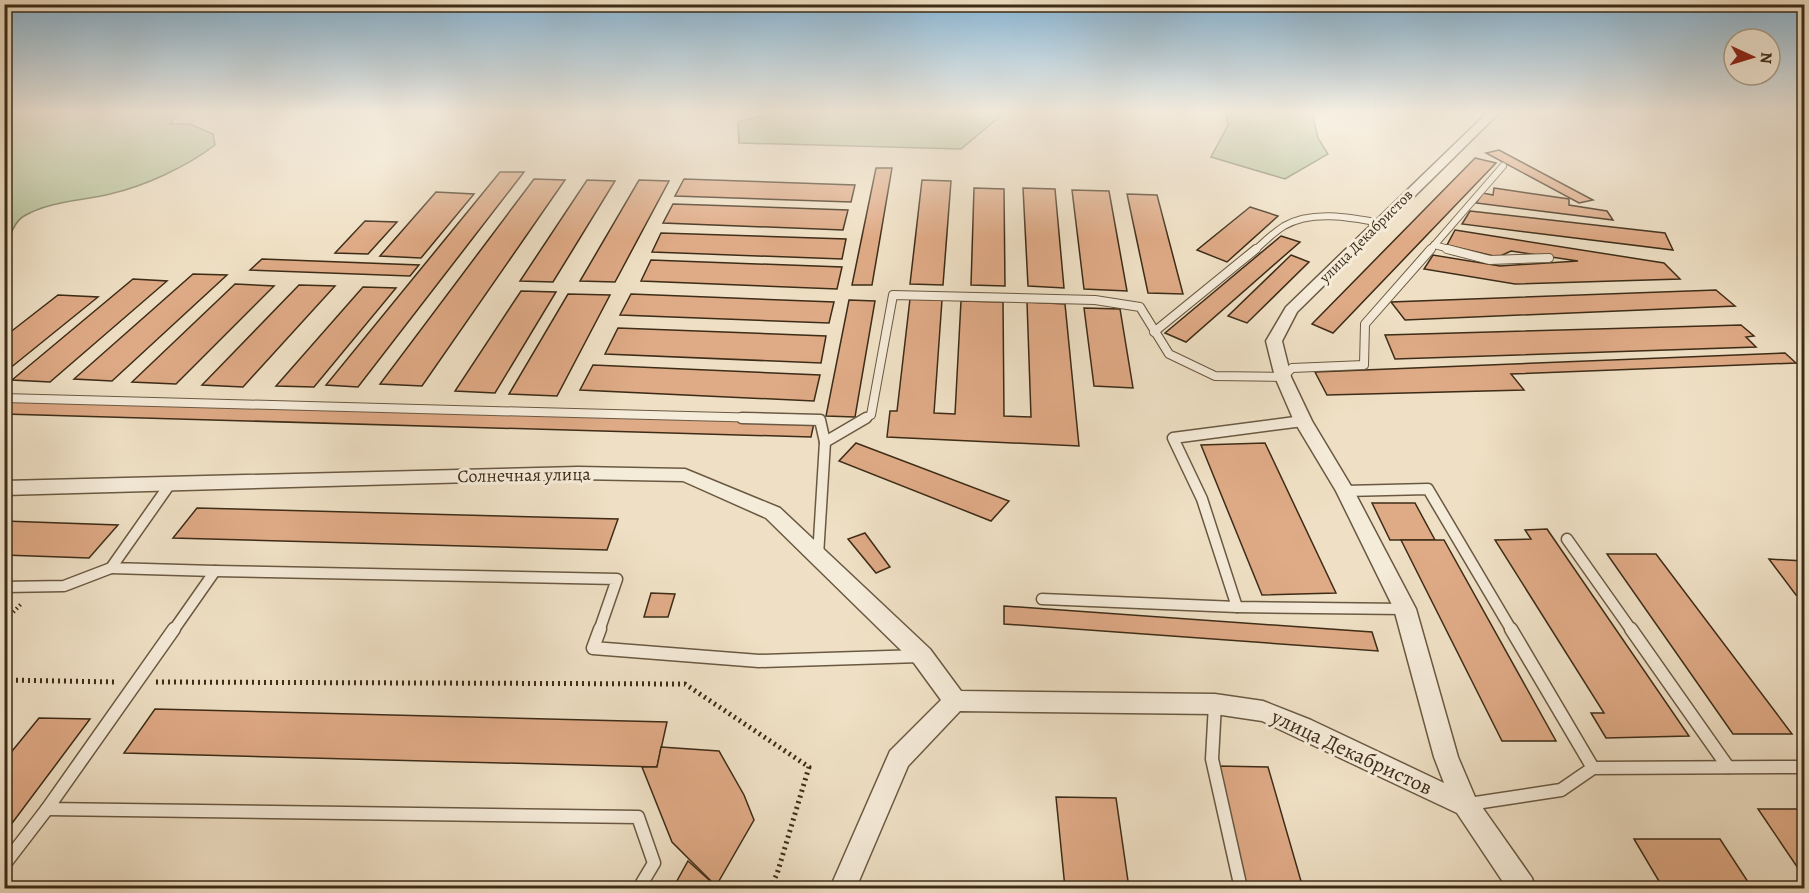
<svg xmlns="http://www.w3.org/2000/svg" width="1809" height="893" viewBox="0 0 1809 893" font-family="Alegreya,serif">
<rect width="100%" height="100%" fill="#efe0c5"/>
<filter id="stains"><feTurbulence type="fractalNoise" baseFrequency=".00333" numOctaves="4"/><feColorMatrix values="0 0 0 0 .2 0 0 0 0 .09 0 0 0 0 .02 0 0 0 .5 -.17"/></filter>
<radialGradient id="worn" r=".72"><stop offset=".6" stop-color="#630" stop-opacity="0"/><stop offset="1" stop-color="#630" stop-opacity=".3"/></radialGradient>
<g fill="#b4c398" stroke="#787858" stroke-width="1.5">
<path d="M5 113H179L170 124H190L213 134 215 145C186 167 145 186 110 194 81 201 50 201 24 216 13 222 14 233 5 240Z"/>
<polygon points="771,113 1004,113 961,149 739,143 738,122"/>
<polygon points="1226,113 1312,113 1318,138 1328,154 1285,179 1211,157 1228,125"/>
</g>
<g fill="#dfaa86" stroke="#3d2c17" stroke-width="1.5">
<polygon points="1499,150 1593,200 1579,203 1486,153"/>
<polygon points="1475,158 1496,163 1333,333 1312,324"/>
<polygon points="876,168 892,168 872,285 852,285"/>
<polygon points="500,172 524,172 358,387 326,385"/>
<polygon points="534,179 565,180 422,386 380,384"/>
<polygon points="684,179 855,185 851,202 675,196"/>
<polygon points="587,180 615,181 553,282 520,281"/>
<polygon points="639,180 669,181 615,282 580,281"/>
<polygon points="922,180 951,181 943,285 910,284"/>
<polygon points="974,188 1004,189 1005,286 971,285"/>
<polygon points="1023,188 1055,189 1064,288 1028,286"/>
<polygon points="1494,188 1569,199 1569,205 1607,211 1613,220 1476,203 1483,193 1493,195"/>
<polygon points="1072,190 1109,191 1127,291 1084,289"/>
<polygon points="436,192 474,194 421,258 380,256"/>
<polygon points="1127,194 1157,195 1183,294 1148,293"/>
<polygon points="673,204 848,210 843,230 663,223"/>
<polygon points="1250,207 1278,216 1227,262 1197,250"/>
<polygon points="1470,211 1665,233 1673,250 1462,224"/>
<polygon points="365,221 397,222 368,254 335,253"/>
<polygon points="1455,230 1664,263 1680,279 1515,284 1424,269 1433,255 1500,266 1578,261 1511,251 1498,257 1447,245"/>
<polygon points="661,233 846,239 842,259 652,252"/>
<polygon points="1281,236 1300,242 1186,342 1165,333"/>
<polygon points="1291,255 1309,262 1247,323 1228,316"/>
<polygon points="262,259 419,265 410,276 250,270"/>
<polygon points="651,260 842,267 837,289 641,281"/>
<polygon points="193,274 227,275 112,381 74,379"/>
<polygon points="133,279 167,281 50,382 12,380"/>
<polygon points="235,284 274,286 176,384 132,382"/>
<polygon points="299,285 335,286 243,387 202,385"/>
<polygon points="363,287 396,288 314,387 276,386"/>
<polygon points="1716,290 1735,306 1405,320 1391,302"/>
<polygon points="521,291 556,292 495,393 455,391"/>
<polygon points="568,294 610,295 557,396 509,394"/>
<polygon points="631,294 834,302 829,323 620,315"/>
<polygon points="58,295 98,297 4,373 4,337"/>
<polygon points="910,299 942,300 934,413 955,414 961,301 1003,302 1004,416 1031,417 1027,302 1065,304 1079,446 887,437 890,411 897,411"/>
<polygon points="849,300 875,301 855,417 826,416"/>
<polygon points="1084,308 1120,309 1133,388 1094,386"/>
<polygon points="1741,325 1754,336 1746,337 1756,347 1395,359 1385,335"/>
<polygon points="618,328 826,336 821,363 605,354"/>
<polygon points="1785,353 1796,363 1511,374 1524,390 1327,395 1315,372"/>
<polygon points="593,365 820,375 814,401 580,390"/>
<polygon points="4,400 814,423 811,437 4,414"/>
<polygon points="856,443 1009,501 991,521 839,461"/>
<polygon points="1265,443 1336,593 1262,595 1201,445"/>
<polygon points="1372,503 1415,503 1435,540 1390,540"/>
<polygon points="197,508 618,519 607,550 173,538"/>
<polygon points="4,521 118,525 89,558 4,555"/>
<polygon points="1547,529 1689,736 1606,738 1591,713 1604,713 1495,540 1531,539 1525,530"/>
<polygon points="865,533 890,567 876,573 848,539"/>
<polygon points="1401,540 1444,540 1556,741 1502,741"/>
<polygon points="1607,554 1656,554 1792,734 1733,734"/>
<polygon points="1769,559 1804,561 1804,596 1796,595"/>
<polygon points="651,593 675,594 668,617 644,617"/>
<polygon points="1004,606 1372,632 1378,651 1004,624"/>
<polygon points="155,709 667,722 657,767 124,753"/>
<polygon points="39,718 90,719 4,834 4,761"/>
<polygon points="661,747 719,751 744,795 754,820 716,886 672,842 642,767 657,767"/>
<polygon points="1217,766 1268,767 1303,888 1247,888"/>
<polygon points="1056,797 1116,798 1129,888 1065,888"/>
<polygon points="1758,809 1804,809 1804,877"/>
<polygon points="1634,839 1720,839 1752,888 1663,888"/>
<polygon points="688,861 716,886 722,888 673,888"/>
</g>
<g fill="none" stroke-linecap="round" stroke-linejoin="round">
<g stroke="#6a5942" stroke-width="8">
<g id="service-far3">
<polyline points="1434,245 1453,250"/>
<path d="M1255 250C1264 242 1273 233 1284 226 1311 210 1350 217 1380 223"/>
<polyline points="1430,250 1503,166"/>
</g>
</g>
<g stroke="#6a5942" stroke-width="10">
<g id="service-far2">
<polyline points="1447,249 1490,260 1549,258"/>
<polyline points="1154,332 1256,249"/>
<polyline points="4,398 798,419"/>
<polyline points="863,419 871,415 893,295 1095,300 1140,307 1169,354 1215,376 1283,377 1292,368 1364,365 1365,324 1431,249"/>
</g>
</g>
<g stroke="#6a5942" stroke-width="13">
<g id="service-far1">
<polyline points="742,418 820,420 825,442"/>
<polyline points="170,484 111,568 215,571 173,631"/>
<polyline points="1345,491 1428,489 1512,631"/>
<polyline points="1567,539 1632,631"/>
<polyline points="818,556 825,442 866,418"/>
<polyline points="215,571 617,579 599,631"/>
<polyline points="4,587 64,586 111,568"/>
<polyline points="1042,599 1237,607 1405,609"/>
<polyline points="1237,607 1202,499 1173,438 1303,421"/>
</g>
</g>
<g stroke="#6a5942" stroke-width="15">
<g id="service">
<polyline points="174,629 47,809 638,817 654,863 639,888"/>
<polyline points="600,629 593,648 759,661 920,656"/>
<polyline points="1511,629 1593,768"/>
<polyline points="1631,629 1728,767"/>
<polyline points="1215,704 1212,759 1240,884"/>
<polyline points="1469,804 1561,790 1593,768 1804,767"/>
<polyline points="4,865 47,809"/>
</g>
</g>
<g stroke="#6a5942" stroke-width="3">
<polygon id="minor" points="1487,113 1499,113 1297,312 1282,341 1291,377 1312,421 1354,491 1416,609 1458,757 1475,797 1532,878 1535,888 1507,888 1457,813 1262,721 1215,714 960,711 908,766 856,888 830,888 890,751 941,700 914,663 766,518 683,481 578,479 4,495 4,481 578,467 685,469 780,508 930,649 961,691 1215,694 1263,701 1311,720 1444,783 1434,757 1394,609 1336,491 1294,421 1275,377 1266,341 1286,307"/>
</g>
<polyline stroke="#3d2c17" stroke-width="4" stroke-dasharray="1.5 3" stroke-linecap="butt" points="4,622 22,603"/>
<g stroke="#3d2c17" stroke-width="5" stroke-dasharray="2 4" stroke-linecap="butt">
<polyline points="4,680 116,682"/>
<polyline points="156,682 685,684 809,767 777,874 770,888"/>
</g>
<use href="#service-far3" stroke="#f5ebd9" stroke-width="6"/>
<use href="#service-far2" stroke="#f5ebd9" stroke-width="8"/>
<use href="#service-far1" stroke="#f5ebd9" stroke-width="10"/>
<use href="#service" stroke="#f5ebd9" stroke-width="12"/>
<use href="#minor" fill="#f5ebd9" fill-rule="evenodd"/>
</g>
<linearGradient id="sky" x2="0" y2="1"><stop stop-color="#89b7d6"/><stop offset="0.47" stop-color="#f8f1e5"/><stop offset="1" stop-color="#f8f1e5" stop-opacity="0"/></linearGradient>
<rect width="1809" height="238" fill="url(#sky)"/>
<g text-anchor="middle" dominant-baseline="central" stroke-width="6" stroke-linejoin="round" paint-order="stroke">
<g font-size="15" fill="#3d2c17" stroke="#f5ebd9">
<text transform="translate(1366 236) rotate(-45)">улица Декабристов</text>
</g>
<g font-size="18" fill="#3d2c17" stroke="#f5ebd9">
<text transform="translate(524 475) rotate(-1)">Солнечная улица</text>
</g>
<g font-size="21" fill="#3d2c17" stroke="#f5ebd9">
<text transform="translate(1352 752) rotate(25)">улица Декабристов</text>
</g>
</g>
<rect width="1809" height="893" fill="none" stroke="#efe0c5" stroke-width="24"/>
<rect x="6" y="6" width="1797" height="881" fill="none" stroke="#3d2c17" stroke-width="3"/>
<rect x="12" y="12" width="1785" height="869" fill="none" stroke="#3d2c17" stroke-width="1.5"/>
<g transform="translate(1752 57) rotate(94)"><circle r="28" fill="#f5ebd9" stroke="#ab9f8b" stroke-width="1.5"/>
<path d="M0-4.5L10 22L0 15L-10 22Z" fill="#8f2418"/>
<text y="-9" font-size="16" font-weight="bold" text-anchor="middle" fill="#3d2c17">N</text>
</g>
<rect width="100%" height="100%" filter="url(#stains)"/>
<rect width="100%" height="100%" fill="url(#worn)"/>
</svg>
